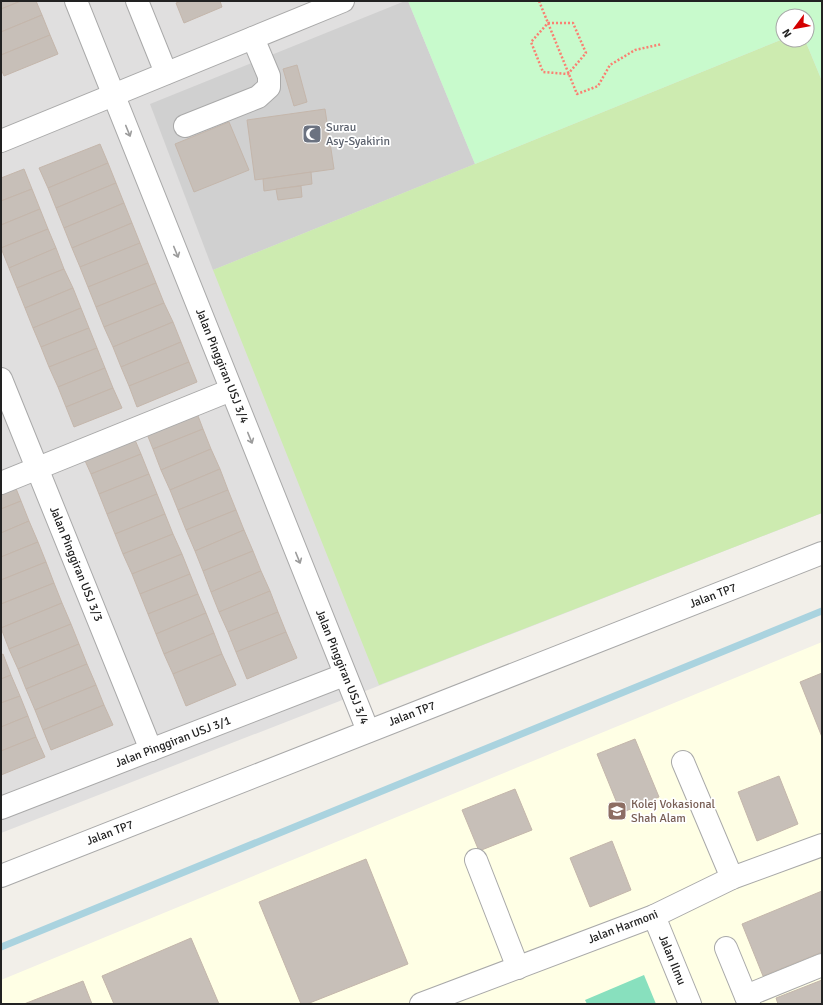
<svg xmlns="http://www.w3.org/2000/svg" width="823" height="1005" viewBox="0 0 823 1005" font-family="Signika,sans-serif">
<rect width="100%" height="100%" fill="#f2efe9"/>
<path fill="#e0dfdf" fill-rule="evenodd" d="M1 1H822V513L1 833ZM783 16H807V40H783Z"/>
<polygon fill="#ffffe5" points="822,642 822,1004 1,1004 1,980"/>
<polygon fill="#d0d0d0" points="405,1 408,1 475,164 213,270 150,104"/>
<polygon fill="#cdebb0" points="783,39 805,40 822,81 822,513 379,685 213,270"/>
<polygon fill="#c8facc" points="408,1 822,1 822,81 805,40 807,40 807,16 783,16 783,39 475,164"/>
<polygon fill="#88e0be" points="644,975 656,1004 587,1004 585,1000"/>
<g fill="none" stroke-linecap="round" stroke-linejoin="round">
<polyline stroke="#aad3df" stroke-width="7" points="1,947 822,611"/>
</g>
<g fill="#c7bfb8" stroke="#c4b6ab">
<polygon points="1,1 21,1 1,9"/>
<polygon points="21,1 36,1 42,15 1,32 1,9"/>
<polygon points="181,1 220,1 222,7 184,23 176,3"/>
<polygon points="42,15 50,35 1,55 1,32"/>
<polygon points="50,35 58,54 4,76 1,69 1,55"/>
<polygon points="297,65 307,102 294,106 283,69"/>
<polygon points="325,109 334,169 255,180 247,120"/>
<polygon points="229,122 249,170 194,192 175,144"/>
<polygon points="100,144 108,163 48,188 39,168"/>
<polygon points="108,163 116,183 56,208 48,188"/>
<polygon points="24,169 32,189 1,201 1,178"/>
<polygon points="311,172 312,184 264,191 263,179"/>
<polygon points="116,183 124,203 64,228 56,208"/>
<polygon points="301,186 302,197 278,200 276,189"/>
<polygon points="32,189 40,209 1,225 1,201"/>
<polygon points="124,203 132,223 72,248 64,228"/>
<polygon points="40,209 48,229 1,248 1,225"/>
<polygon points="132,223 140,243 80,267 72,248"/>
<polygon points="48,229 56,248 9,268 1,248"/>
<polygon points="140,243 148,263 88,287 80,267"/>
<polygon points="56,248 64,269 17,288 9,268"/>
<polygon points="148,263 156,283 96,307 88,287"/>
<polygon points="64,269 73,288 25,308 17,288"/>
<polygon points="156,283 164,303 104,327 96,307"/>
<polygon points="73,288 81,308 33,328 25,308"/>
<polygon points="164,303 173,322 113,347 104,327"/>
<polygon points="81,308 89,328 41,347 33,328"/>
<polygon points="173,322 181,342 121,367 113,347"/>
<polygon points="89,328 97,348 49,367 41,347"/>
<polygon points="181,342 189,362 129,386 121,367"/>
<polygon points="97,348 105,368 58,387 49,367"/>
<polygon points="189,362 197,382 137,407 129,386"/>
<polygon points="105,368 113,388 66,407 58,387"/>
<polygon points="113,388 122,408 74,427 66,407"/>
<polygon points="195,408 203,429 153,449 145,429"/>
<polygon points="203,429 211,449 161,470 153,449"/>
<polygon points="132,433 141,454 91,474 82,454"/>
<polygon points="211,449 220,469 170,490 161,470"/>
<polygon points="141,454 149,474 99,494 91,474"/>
<polygon points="220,469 228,490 178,510 170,490"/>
<polygon points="149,474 157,494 107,514 99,494"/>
<polygon points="13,481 21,501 1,509 1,486"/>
<polygon points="228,490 236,510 186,530 178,510"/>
<polygon points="157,494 165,514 115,534 107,514"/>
<polygon points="21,501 29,521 1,533 1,509"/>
<polygon points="236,510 244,530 195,551 186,530"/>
<polygon points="165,514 173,534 123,554 115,534"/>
<polygon points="29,521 38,542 1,557 1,533"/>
<polygon points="244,530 253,551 203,571 195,551"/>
<polygon points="173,534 182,554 132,574 123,554"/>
<polygon points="38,542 46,562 1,580 1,557"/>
<polygon points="253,551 261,571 211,592 203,571"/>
<polygon points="182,554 190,574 140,594 132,574"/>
<polygon points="46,562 54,583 1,604 1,580"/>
<polygon points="261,571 270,591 219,612 211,592"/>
<polygon points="190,574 198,594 148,614 140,594"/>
<polygon points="54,583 62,603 1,628 1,604"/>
<polygon points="270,591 278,612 228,632 219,612"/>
<polygon points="198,594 206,613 156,634 148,614"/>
<polygon points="62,603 71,624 9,649 1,628"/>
<polygon points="278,612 286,632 236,652 228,632"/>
<polygon points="206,613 214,633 164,654 156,634"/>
<polygon points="71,624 79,644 18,669 9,649"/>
<polygon points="286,632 297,658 247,679 236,652"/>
<polygon points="214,633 222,654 173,674 164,654"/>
<polygon points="79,644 87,664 26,689 18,669"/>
<polygon points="3,654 11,675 1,679 1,655"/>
<polygon points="222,654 236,685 186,706 173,674"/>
<polygon points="87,664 96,685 35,710 26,689"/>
<polygon points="822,673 822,737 800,682"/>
<polygon points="11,675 20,696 1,703 1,679"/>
<polygon points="96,685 104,705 43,730 35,710"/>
<polygon points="20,696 28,716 1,727 1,703"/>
<polygon points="104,705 113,725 51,750 43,730"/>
<polygon points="28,716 36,737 1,751 1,727"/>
<polygon points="36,737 45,757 1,775 1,751"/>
<polygon points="635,739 659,797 621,813 597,754"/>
<polygon points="779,776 798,824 757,841 738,792"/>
<polygon points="515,789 532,830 479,851 462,810"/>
<polygon points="612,841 631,890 590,907 570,858"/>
<polygon points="366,859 408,964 307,1004 301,1004 259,902"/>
<polygon points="822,891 822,952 763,976 742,924"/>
<polygon points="191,938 219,1004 114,1004 102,976"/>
<polygon points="822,980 822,1004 778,1004 776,998"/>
<polygon points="83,981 92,1004 24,1004"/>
</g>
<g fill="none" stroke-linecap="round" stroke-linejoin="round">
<g stroke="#a9a9a9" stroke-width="24">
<g id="minor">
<polyline points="76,1 368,731"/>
<polyline points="137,1 166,73"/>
<polyline points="185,126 258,97 269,87 269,76 253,38"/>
<polyline points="1,141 343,1"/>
<polyline points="1,379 151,750"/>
<polyline points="1,483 231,390"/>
<polyline points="683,762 732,878"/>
<polyline points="1,808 344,675"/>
<polyline points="476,860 518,968"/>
<polyline points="1,876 822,553"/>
<polyline points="654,916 690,1004"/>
<polyline points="726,948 749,1004"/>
<polyline points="746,996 822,965"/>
<polyline points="421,1004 654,916 732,878 822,845"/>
</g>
</g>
<g stroke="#fa8072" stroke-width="2.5" stroke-dasharray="2 2" stroke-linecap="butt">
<polyline points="539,1 577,94 598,86 610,65 635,50 662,44"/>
<polygon points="548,23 573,23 586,53 568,74 543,72 531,42"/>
</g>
<use href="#minor" stroke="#fff" stroke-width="22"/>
</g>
<defs><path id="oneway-shaft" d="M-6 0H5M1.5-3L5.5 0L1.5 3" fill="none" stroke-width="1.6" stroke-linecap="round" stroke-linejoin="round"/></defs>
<g stroke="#9c9c9c">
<use href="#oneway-shaft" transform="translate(128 131) rotate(68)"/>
<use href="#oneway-shaft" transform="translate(176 252) rotate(68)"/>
<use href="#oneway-shaft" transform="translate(250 438) rotate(68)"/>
<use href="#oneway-shaft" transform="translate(298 558) rotate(68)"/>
</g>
<defs>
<g id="mosque-square" transform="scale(1)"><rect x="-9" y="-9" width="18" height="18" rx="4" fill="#6b7280" stroke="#fff"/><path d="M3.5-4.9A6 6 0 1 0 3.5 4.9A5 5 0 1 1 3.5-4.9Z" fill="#fff"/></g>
<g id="school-square" transform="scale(1)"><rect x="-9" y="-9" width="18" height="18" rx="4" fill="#8d6e63" stroke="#fff"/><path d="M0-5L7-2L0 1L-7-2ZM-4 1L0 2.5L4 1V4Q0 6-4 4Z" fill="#fff"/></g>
</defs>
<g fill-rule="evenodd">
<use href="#mosque-square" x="312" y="134"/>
<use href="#school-square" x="617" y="811"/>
</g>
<g text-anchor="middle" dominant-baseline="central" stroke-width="3.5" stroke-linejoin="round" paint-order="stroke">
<g font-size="12" fill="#5b616d" stroke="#fff" text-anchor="start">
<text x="326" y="127">Surau<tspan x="326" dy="14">Asy-Syakirin</tspan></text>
</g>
<g font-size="12" fill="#222" stroke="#fff">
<text transform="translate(222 366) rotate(68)">Jalan Pinggiran USJ 3/4</text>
<text transform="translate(76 564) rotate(68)">Jalan Pinggiran USJ 3/3</text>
<text transform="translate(713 596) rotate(-21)">Jalan TP7</text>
<text transform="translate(342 667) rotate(68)">Jalan Pinggiran USJ 3/4</text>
<text transform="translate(412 714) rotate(-21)">Jalan TP7</text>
<text transform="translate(173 742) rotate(-21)">Jalan Pinggiran USJ 3/1</text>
<text transform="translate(110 833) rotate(-21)">Jalan TP7</text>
<text transform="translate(623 927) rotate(-21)">Jalan Harmoni</text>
<text transform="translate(672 960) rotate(68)">Jalan Ilmu</text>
</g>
<g font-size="12" fill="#785e54" stroke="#fff" text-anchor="start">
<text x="631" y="804">Kolej Vokasional<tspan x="631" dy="14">Shah Alam</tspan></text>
</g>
</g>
<rect width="823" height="1005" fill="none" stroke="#222222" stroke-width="4"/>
<g transform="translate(795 28) rotate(238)"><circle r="19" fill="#ffffff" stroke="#a7a7a7"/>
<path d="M0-3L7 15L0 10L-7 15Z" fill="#d40000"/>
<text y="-6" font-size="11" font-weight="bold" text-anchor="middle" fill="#222222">N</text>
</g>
</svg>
